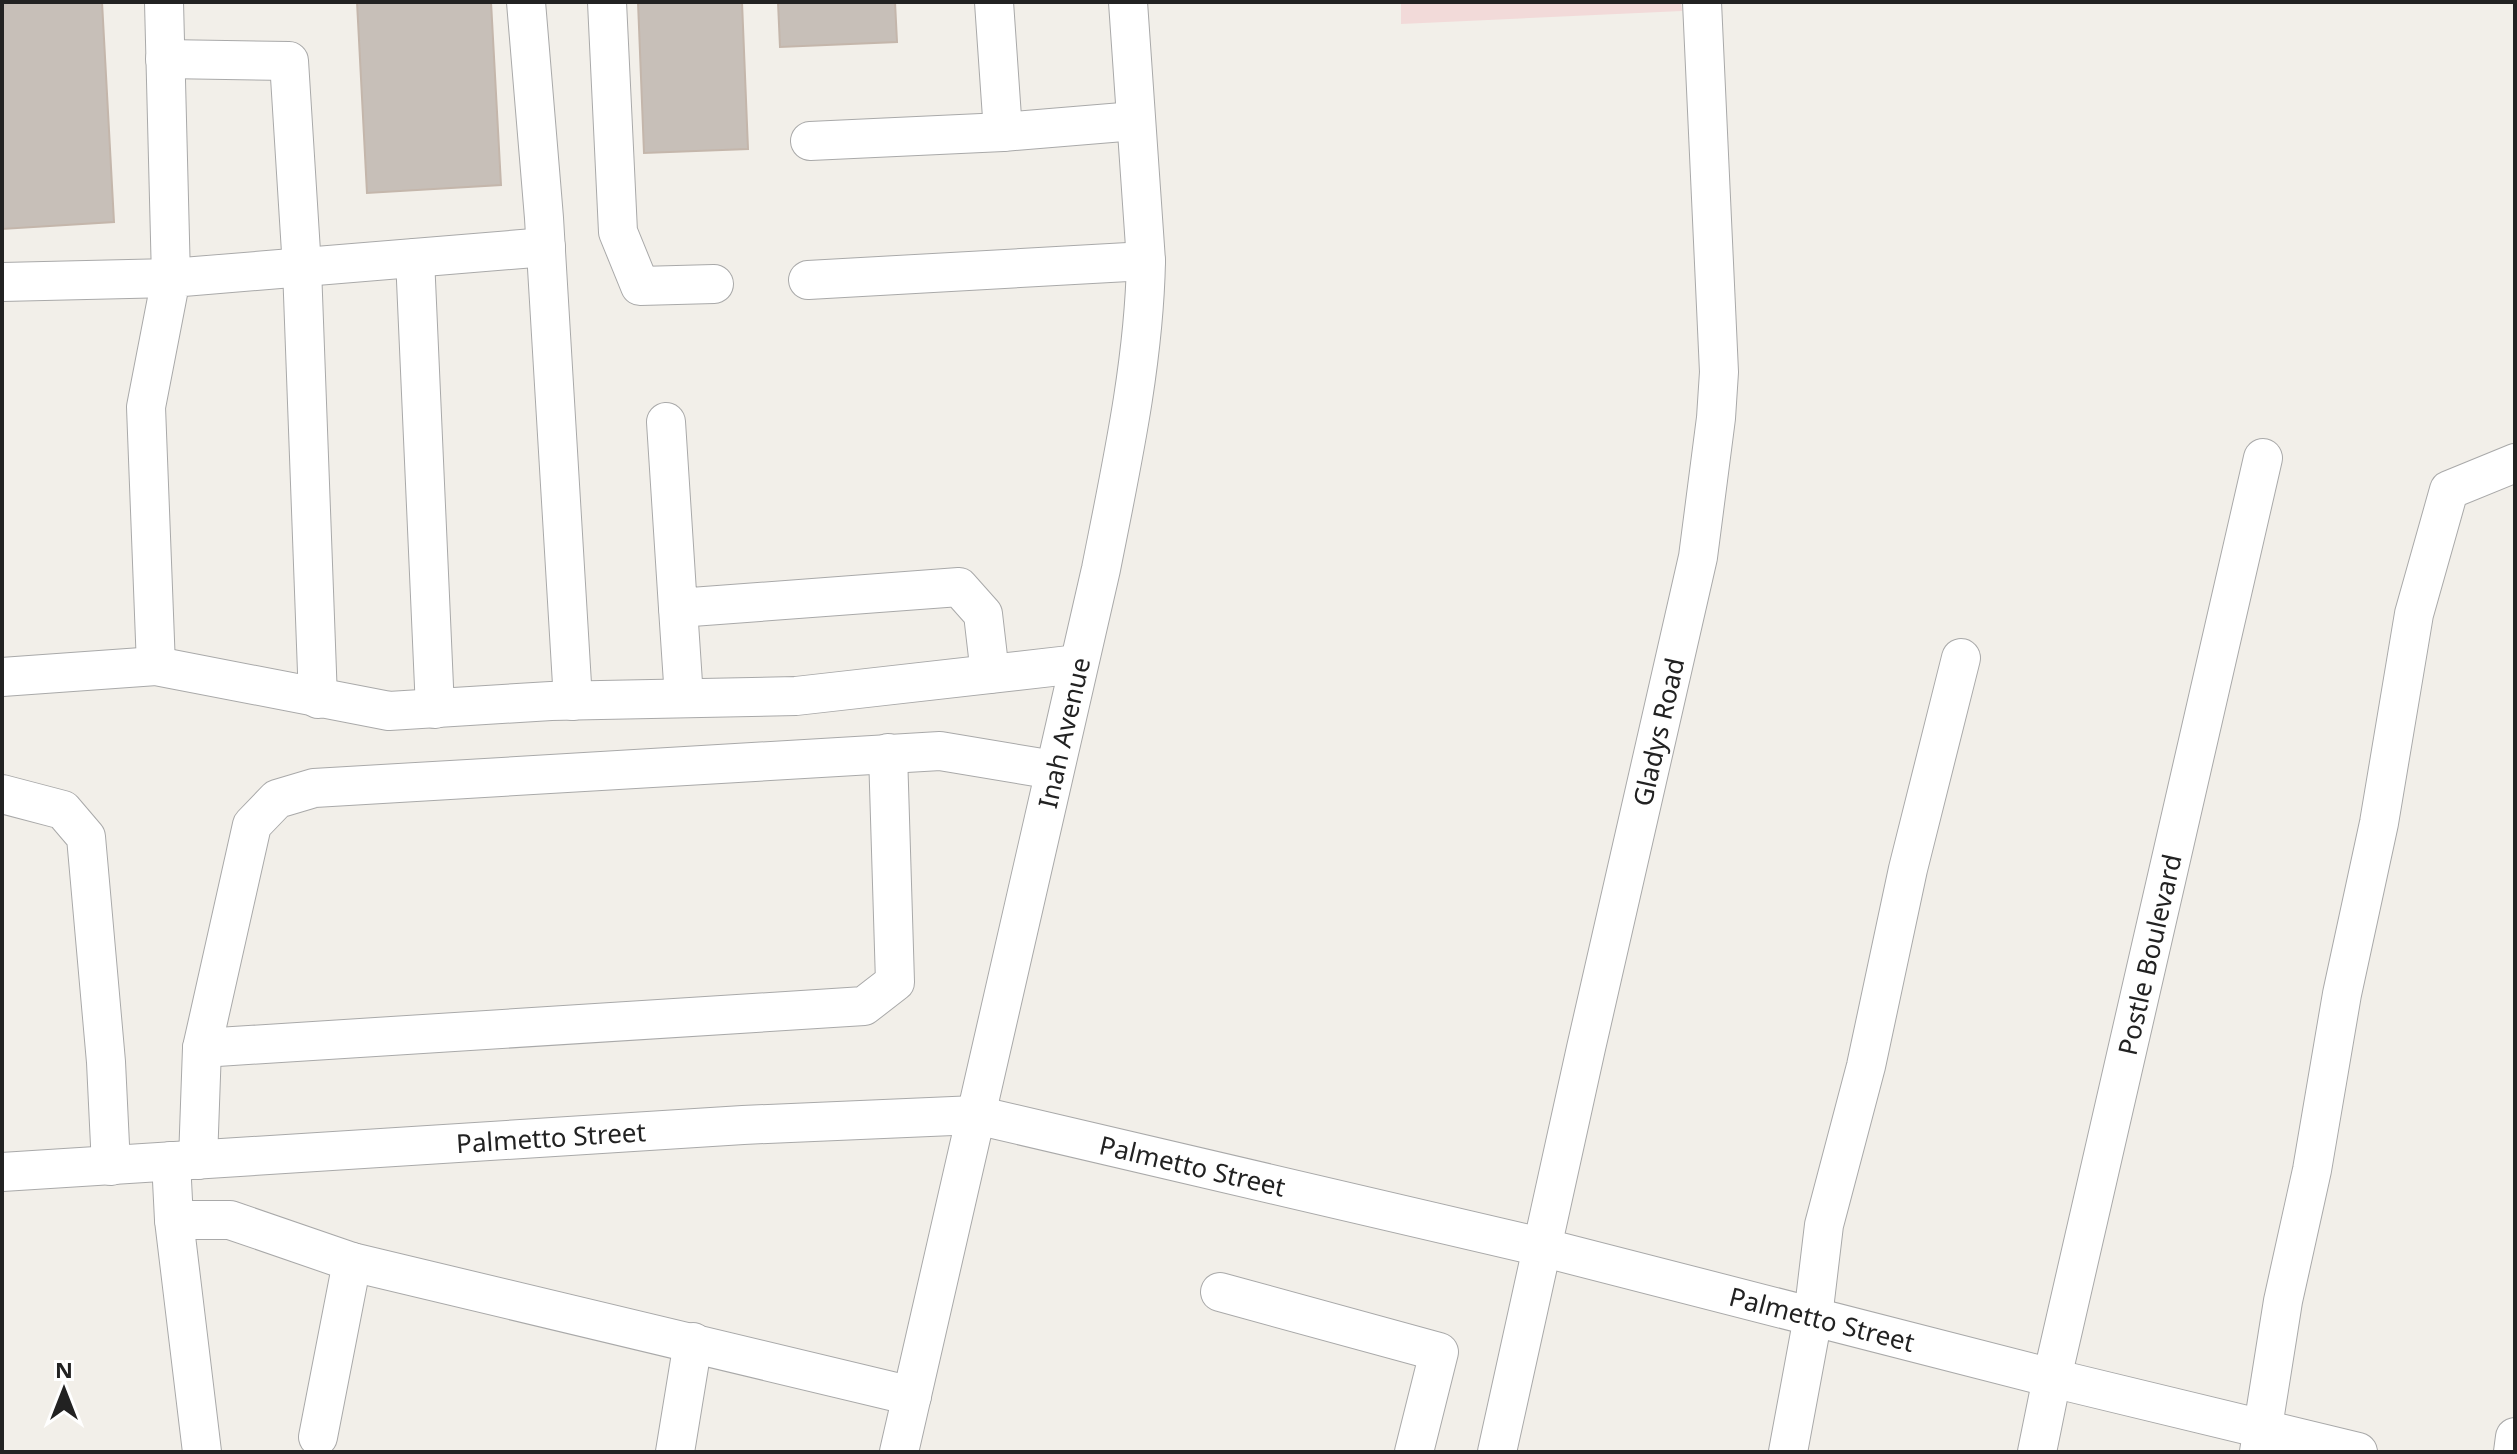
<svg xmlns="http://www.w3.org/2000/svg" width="2517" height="1454" viewBox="0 0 2517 1454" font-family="'Noto Sans',sans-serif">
<rect width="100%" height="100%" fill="#f2efe9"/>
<polygon fill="#f2dad9" points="1401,2 1681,2 1682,11 1401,24"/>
<g fill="#c7bfb8" stroke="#c4b6ab" stroke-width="2">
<polygon points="2,2 102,2 114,222 2,229"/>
<polygon points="357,2 491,2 501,185 367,193"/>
<polygon points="638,2 742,2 748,149 644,153"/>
<polygon points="778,2 895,2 897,42 780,47"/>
</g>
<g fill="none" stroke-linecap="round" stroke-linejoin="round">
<g stroke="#a9a9a9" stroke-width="40">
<g id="minor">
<polyline points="526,2 544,218 573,701"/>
<polyline points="607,2 618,232 640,286 714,284"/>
<polyline points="165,59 289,61 302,268 318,699"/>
<polyline points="1003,132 1135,121"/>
<polyline points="810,141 1003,132 994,2"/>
<polyline points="415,258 435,709"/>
<polyline points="808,280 1146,261"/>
<polyline points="2,282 171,278 164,2"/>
<polyline points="666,422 678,608 959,587 983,614 990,674"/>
<polyline points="678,608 684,698"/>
<polyline points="156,666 146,407 171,278 546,247"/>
<polyline points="2,677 156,666 389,711 551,701 796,696 1078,664"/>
<polyline points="2,794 63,810 86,837 106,1062 111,1166"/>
<polyline points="202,1048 864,1006 895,982 888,753"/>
<polyline points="198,1160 202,1048 252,825 277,799 314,788 940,751 1054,770"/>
<polyline points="171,1161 174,1220 202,1452"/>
<path id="s1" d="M2 1172 743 1125 976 1115 1541 1247 2052 1378 2358 1452"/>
<polyline points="174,1220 230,1220 352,1262 912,1396"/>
<polyline points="1220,1292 1439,1352 1414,1452"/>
<polyline points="318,1437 352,1262"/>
<polyline points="675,1452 693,1342"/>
<path id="s2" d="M899 1452 1101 569C1121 468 1144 364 1146 261L1128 2"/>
<path id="s3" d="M1497 1452 1586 1048 1698 557 1716 418 1719 372 1702 2"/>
<polyline points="1788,1452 1813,1317 1824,1225 1866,1066 1908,869 1961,658"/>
<path id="s4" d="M2037 1452 2052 1378 2263 458"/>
<polyline points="2259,1452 2283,1301 2312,1170 2342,994 2379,823 2414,614 2449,490 2515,463"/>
<polyline points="2513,1452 2515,1437"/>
</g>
</g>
<use href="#minor" stroke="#fff" stroke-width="38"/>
</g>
<g text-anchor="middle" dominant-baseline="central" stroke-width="6" stroke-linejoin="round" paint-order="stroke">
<g font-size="26" fill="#222" stroke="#fff">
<text stroke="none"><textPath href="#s2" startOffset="738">Inah Avenue</textPath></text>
<text stroke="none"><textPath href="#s3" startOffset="738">Gladys Road</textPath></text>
<text stroke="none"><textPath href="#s4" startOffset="510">Postle Boulevard</textPath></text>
<text stroke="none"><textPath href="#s1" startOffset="550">Palmetto Street</textPath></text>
<text stroke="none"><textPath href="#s1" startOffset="1198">Palmetto Street</textPath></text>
<text stroke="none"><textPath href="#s1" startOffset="1846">Palmetto Street</textPath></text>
</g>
</g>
<rect width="2517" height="1454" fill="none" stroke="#222222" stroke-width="8"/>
<g transform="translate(64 1390)" stroke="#ffffff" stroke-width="6" paint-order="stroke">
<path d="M0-6L14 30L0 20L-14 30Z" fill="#222222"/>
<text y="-12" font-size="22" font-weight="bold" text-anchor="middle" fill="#222222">N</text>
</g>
</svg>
